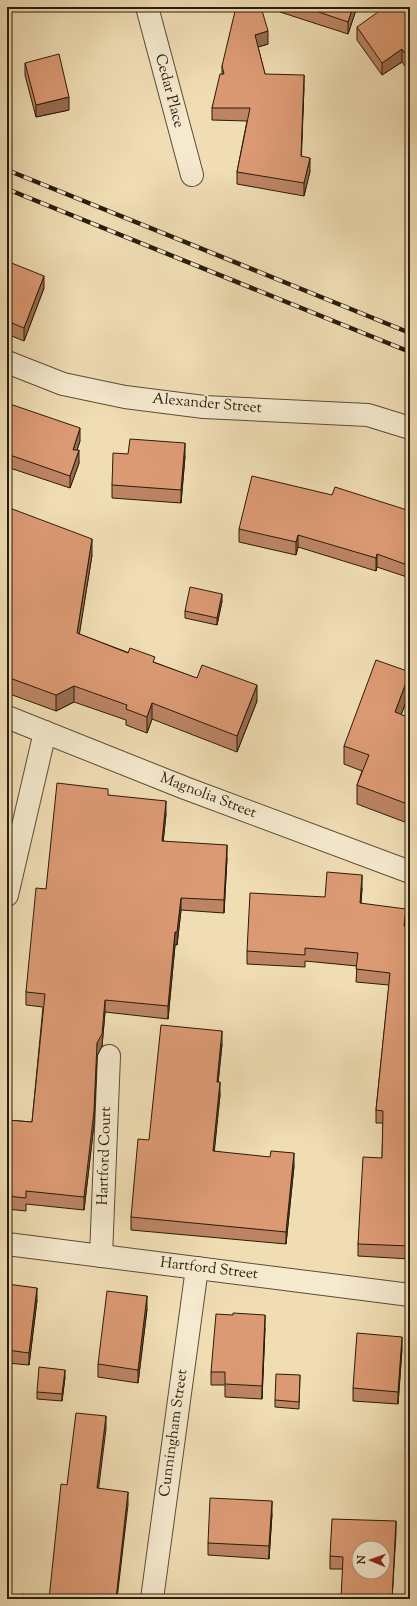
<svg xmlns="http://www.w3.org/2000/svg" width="417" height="1606" viewBox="0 0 417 1606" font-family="'Sorts Mill Goudy',serif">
<rect width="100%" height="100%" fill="#f0ddb4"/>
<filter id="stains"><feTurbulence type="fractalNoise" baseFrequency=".005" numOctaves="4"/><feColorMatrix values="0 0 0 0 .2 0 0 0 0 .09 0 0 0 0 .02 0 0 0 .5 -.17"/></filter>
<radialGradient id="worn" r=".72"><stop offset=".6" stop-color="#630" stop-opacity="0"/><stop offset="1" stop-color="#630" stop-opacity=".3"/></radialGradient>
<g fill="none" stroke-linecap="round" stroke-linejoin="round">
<g stroke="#5b4c34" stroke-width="24">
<g id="street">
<polyline points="147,7 192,175"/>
<polyline points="7,362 63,384 125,397 204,407 368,415 410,428"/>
<polyline points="7,717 185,788 410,872"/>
<polyline points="7,895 45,732"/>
<polyline points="7,1244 410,1295"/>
<polyline points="101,1256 109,1056"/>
<polyline points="152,1599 197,1268"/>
</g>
</g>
<use href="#street" stroke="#f5e9ce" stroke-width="22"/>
<g stroke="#291c09" stroke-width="4.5">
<g id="rail">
<polyline points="7,170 410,333"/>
<polyline points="7,189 410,352"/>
</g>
</g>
<use href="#rail" stroke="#f5e9ce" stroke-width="3" stroke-dasharray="9" stroke-linecap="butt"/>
</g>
<g fill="#bd8464" stroke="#291c09">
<polygon points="280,7 357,7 348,34 280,12"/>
<polygon points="410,7 410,73 402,62 382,75 357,40 357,27"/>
<polygon points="248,9 268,44 258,47 265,74 304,87 301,156 310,171 304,196 237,184 237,172 247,121 212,120 212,108 222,74 222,66"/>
<polygon points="25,63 69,110 36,117 25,75"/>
<polygon points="7,268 44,288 24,341 7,334"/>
<polygon points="7,403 80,441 77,450 79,463 70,488 7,467"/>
<polygon points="128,454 185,456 181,503 112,498 112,485"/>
<polygon points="332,495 410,511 410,578 377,567 376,571 298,547 296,555 239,542 239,529"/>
<polygon points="7,507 92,555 79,634 257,701 237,752 152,719 147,733 126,725 126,720 74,702 56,711 7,693"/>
<polygon points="222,601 217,625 185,618 185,611"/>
<polygon points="410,691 401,715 410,718 410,824 357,804 357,785 362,771 344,764 344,746"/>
<polygon points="108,795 166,814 163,841 227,858 224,913 181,910 177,945 175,945 168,1019 105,1012 102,1046 97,1056 94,1124 84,1210 26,1204 26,1211 7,1209 7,1120 32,1122 43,1007 26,1005 26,992 46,889"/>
<polygon points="362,888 361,903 406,922 405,926 410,926 410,1259 358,1256 358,1244 382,1158 383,1123 376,1123 376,1110 389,985 356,982 357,966 305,961 305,967 247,964 247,951 325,897"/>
<polygon points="222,1044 218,1082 220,1095 214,1151 294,1166 286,1244 131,1230 131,1217 149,1140"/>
<polygon points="7,1284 37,1300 29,1365 7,1363"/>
<polygon points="147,1309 138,1383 98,1377 98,1364"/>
<polygon points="265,1328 262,1399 225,1397 225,1385 211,1385 211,1372"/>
<polygon points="402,1349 398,1404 353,1401 353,1388"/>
<polygon points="300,1375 299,1409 275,1407 275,1400"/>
<polygon points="65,1377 62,1401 37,1399 37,1392"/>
<polygon points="272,1514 269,1559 208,1555 208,1543"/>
<polygon points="396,1534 343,1569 330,1569 330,1556"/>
</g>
<g fill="#9a6c51" stroke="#291c09">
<polygon points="353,7 357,7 348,34 348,22"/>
<polygon points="268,31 268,44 255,48 255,35"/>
<polygon points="402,49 402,62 382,75 382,63"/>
<polygon points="304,75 304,87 301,169 301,156"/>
<polygon points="69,97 69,110 36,117 36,105"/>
<polygon points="310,158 310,171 304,196 304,183"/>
<polygon points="44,276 44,288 24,341 24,328"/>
<polygon points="80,428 80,441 73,462 73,450"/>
<polygon points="185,443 185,456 181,503 181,490"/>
<polygon points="79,450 79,463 70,488 70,476"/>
<polygon points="298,535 298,547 296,555 296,542"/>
<polygon points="92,539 92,555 77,649 77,633"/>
<polygon points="377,554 377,567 376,571 376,558"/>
<polygon points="222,594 222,601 217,625 217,618"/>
<polygon points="410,672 410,691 395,731 395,712"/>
<polygon points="257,685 257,701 237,752 237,736"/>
<polygon points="74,686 74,702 56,711 56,695"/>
<polygon points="152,703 152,719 147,733 147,717"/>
<polygon points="8,754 8,766 7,770 7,757"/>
<polygon points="166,801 166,814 162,854 162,841"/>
<polygon points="227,845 227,858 224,913 224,900"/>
<polygon points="362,875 362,888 360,915 360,903"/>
<polygon points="181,898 181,910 177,945 177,932"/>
<polygon points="406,909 406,922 404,938 404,926"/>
<polygon points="175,932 175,945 168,1019 168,1006"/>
<polygon points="105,1000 105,1012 102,1046 97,1056 94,1124 84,1210 84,1197 97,1043"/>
<polygon points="222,1031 222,1044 217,1094 217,1082"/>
<polygon points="220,1082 220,1095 213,1164 213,1151"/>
<polygon points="294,1153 294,1166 286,1244 286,1232"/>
<polygon points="37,1288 37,1300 29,1365 29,1353"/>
<polygon points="147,1296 147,1309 138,1383 138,1370"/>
<polygon points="265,1315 265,1328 262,1399 262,1386"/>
<polygon points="402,1337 402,1349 398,1404 398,1392"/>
<polygon points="65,1370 65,1377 62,1401 62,1394"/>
<polygon points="106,1416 106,1429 97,1501 97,1488"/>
<polygon points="128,1492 128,1505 117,1599 116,1599"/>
<polygon points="272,1501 272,1514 269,1559 269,1546"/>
<polygon points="396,1521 396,1534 392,1599"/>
</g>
<g fill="#dc9a74" stroke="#291c09" fill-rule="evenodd">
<polygon points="236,7 247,7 248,9 253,7 261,7 268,31 255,35 265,74 304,75 301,156 310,158 304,183 237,172 250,108 212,108 220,74 224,74 222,66"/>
<polygon points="304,7 353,7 348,22"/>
<polygon points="385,7 410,7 410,61 402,49 382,63 357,27"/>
<polygon points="59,54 69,97 36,105 25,63"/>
<polygon points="9,262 44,276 24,328 7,321 7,268"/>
<polygon points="7,403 80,428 73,450 79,450 70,476 7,454"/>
<polygon points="130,439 185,443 181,490 112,485 113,453 128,454"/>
<polygon points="252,476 332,495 335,487 410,511 410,566 377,554 376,558 298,535 296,542 239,529"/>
<polygon points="7,507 92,539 77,633 128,653 130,648 155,657 153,662 197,678 202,665 257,685 237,736 152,703 147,717 126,709 127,705 74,686 56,695 7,677"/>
<polygon points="190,587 222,594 217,618 185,611"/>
<polygon points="376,660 410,672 395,712 410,718 410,805 357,785 369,755 344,746"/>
<polygon points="57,783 108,789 108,795 166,801 162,841 227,845 224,900 181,898 177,932 175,932 168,1006 105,1000 102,1034 97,1043 94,1111 84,1197 26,1191 26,1198 7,1196 7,1120 32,1122 45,994 26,992 36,888 46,889"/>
<polygon points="327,872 362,875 360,903 406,909 404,926 410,926 410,1246 358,1244 363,1157 382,1158 383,1111 376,1110 390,973 356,969 358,953 305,948 305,955 247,951 250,893 325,897"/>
<polygon points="161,1025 222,1031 217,1082 220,1082 213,1151 270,1157 271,1151 294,1153 286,1232 131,1217 138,1139 149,1140"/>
<polygon points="7,1284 37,1288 29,1353 7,1350"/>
<polygon points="107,1291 147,1296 138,1370 98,1364"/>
<polygon points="233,1313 265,1315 262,1386 225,1384 225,1372 211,1372 216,1314 233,1315"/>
<polygon points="357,1333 402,1337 398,1392 353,1388"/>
<polygon points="39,1367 65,1370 62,1394 37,1392"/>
<polygon points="276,1374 300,1375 299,1402 275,1400"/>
<polygon points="76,1413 106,1416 97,1488 128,1492 116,1599 49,1599 61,1484 67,1485"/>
<polygon points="210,1498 272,1501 269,1546 208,1543"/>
<path d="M332 1519 396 1521 392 1599H341L343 1557 330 1556ZM359 1548H383V1572H359Z"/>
<polygon points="22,1594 46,1597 45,1599 22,1599"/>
</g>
<g text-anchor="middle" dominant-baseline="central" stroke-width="3" stroke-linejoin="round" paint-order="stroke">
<g font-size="15" fill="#291c09" stroke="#f5e9ce">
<text transform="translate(169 91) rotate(75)">Cedar Place</text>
<text transform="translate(207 404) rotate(5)">Alexander Street</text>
<text transform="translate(208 796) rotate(21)">Magnolia Street</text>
<text transform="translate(105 1156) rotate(-88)">Hartford Court</text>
<text transform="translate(209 1269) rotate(7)">Hartford Street</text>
<text transform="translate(174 1433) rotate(-82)">Cunningham Street</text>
</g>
</g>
<rect width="417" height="1606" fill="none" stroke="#f0ddb4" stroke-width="24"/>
<rect x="8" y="8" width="401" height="1590" fill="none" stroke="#291c09" stroke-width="2"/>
<rect x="12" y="12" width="393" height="1582" fill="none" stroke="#291c09"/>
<g transform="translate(371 1560) rotate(272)"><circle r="19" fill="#f5e9ce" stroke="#a3977f"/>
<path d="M0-3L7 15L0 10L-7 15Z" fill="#8f2418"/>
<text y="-6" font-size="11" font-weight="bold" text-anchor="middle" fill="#291c09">N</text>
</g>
<rect width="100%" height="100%" filter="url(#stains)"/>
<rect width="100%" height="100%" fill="url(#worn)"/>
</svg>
